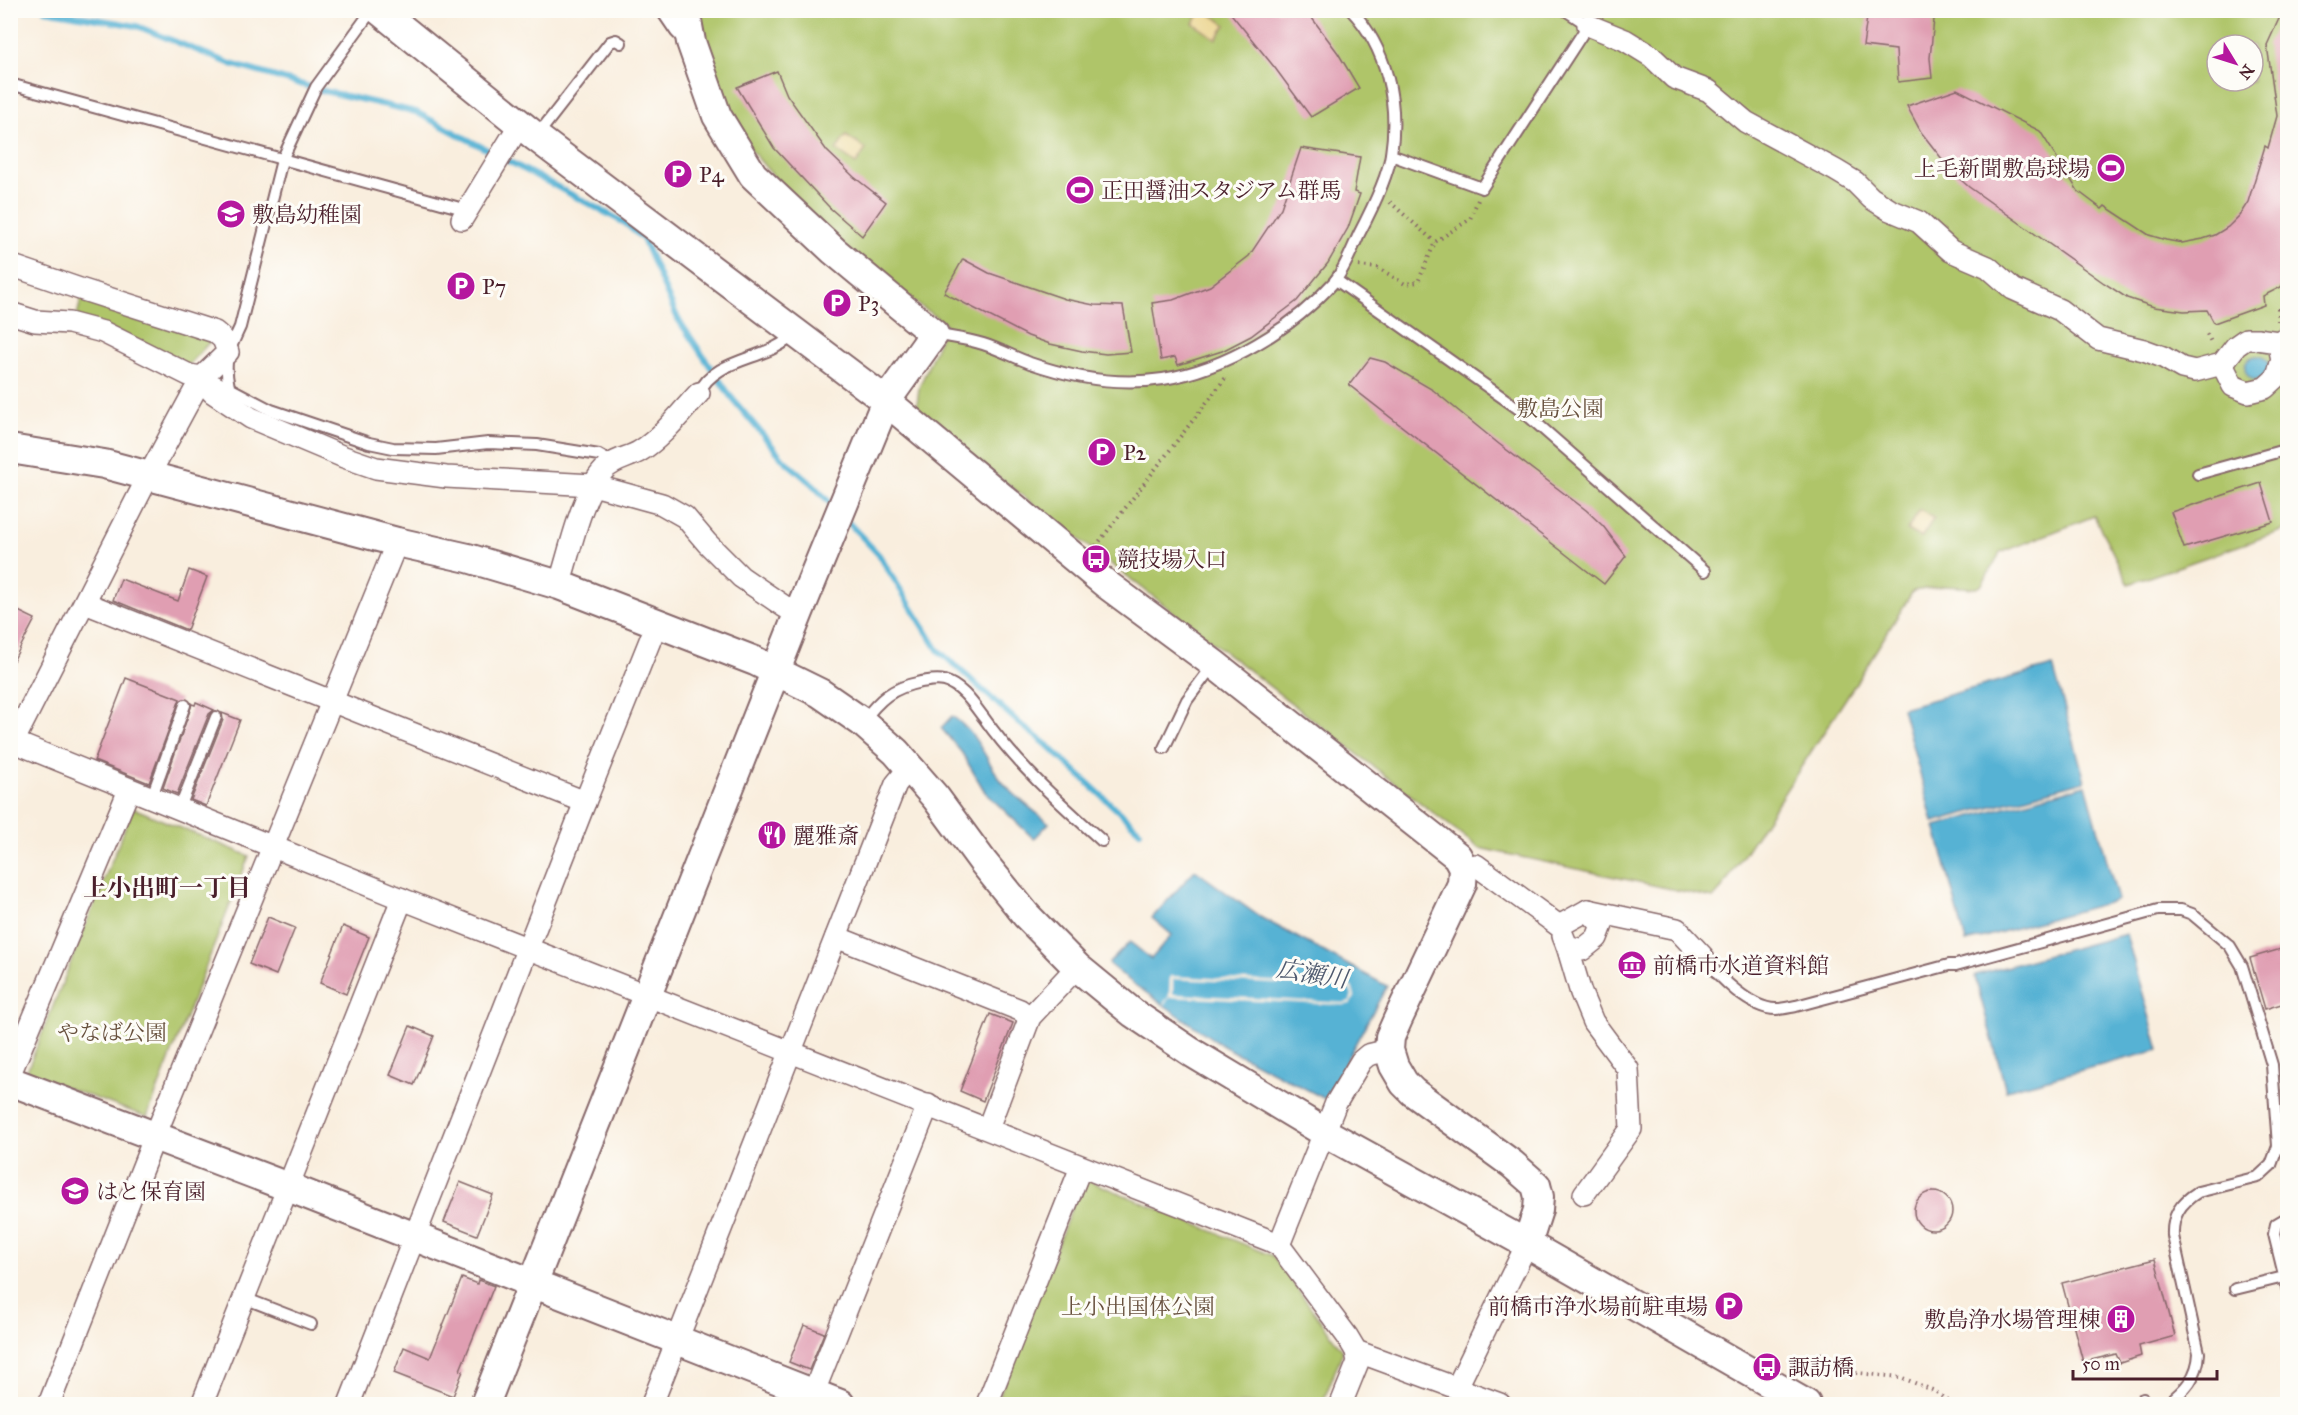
<svg xmlns="http://www.w3.org/2000/svg" width="2298" height="1415" viewBox="0 0 2298 1415" font-family="'IM FELL Great Primer','Noto Serif JP',serif">
<rect width="100%" height="100%" fill="#fdfcf7"/>
<filter id="ink" filterUnits="userSpaceOnUse"><feTurbulence type="fractalNoise" baseFrequency=".0167" numOctaves="2"/><feDisplacementMap in="SourceGraphic" scale="12" xChannelSelector="R" yChannelSelector="G"/><feConvolveMatrix kernelMatrix="1 2 1 2 8 2 1 2 1" color-interpolation-filters="sRGB"/></filter>
<filter id="wash" filterUnits="userSpaceOnUse"><feTurbulence type="fractalNoise" baseFrequency=".008" numOctaves="4" result="noise"/><feDisplacementMap in="SourceGraphic" scale="24" xChannelSelector="R" yChannelSelector="G"/><feGaussianBlur stdDeviation="1.35" result="paint"/><feColorMatrix in="noise" values="0 0 0 0 0 0 0 0 0 0 0 0 0 0 0 0 0 1.4 0 .05"/><feComposite in="paint" operator="in"/></filter>
<g filter="url(#wash)">
<rect width="100%" height="100%" fill="#f9eede"/>
<g fill="#afc569" stroke="#7c724a" stroke-width="1.5" fill-rule="evenodd">
<path d="M693 11H2287V529L2129 584 2094 516 2000 553 1981 586 1976 588 1944 586 1913 591 1854 686 1722 888 1713 898 1479 848 922 418 917 404 919 388 946 324 897 290 802 210 750 149 728 116ZM2217 45H2253V81H2217Z"/>
<polygon points="82,296 213,338 186,368 76,319"/>
<polygon points="133,808 249,856 147,1117 26,1073"/>
<polygon points="1083,1178 1273,1256 1343,1351 1322,1404 996,1404"/>
</g>
<g fill="#eeda9e" stroke="#9c7c64" stroke-width="1.5">
<polygon points="1202,11 1206,11 1226,25 1216,39 1193,23"/>
<polygon points="846,136 866,149 856,164 836,150"/>
<polygon points="1920,510 1934,518 1921,538 1907,530"/>
</g>
<g fill="#56b2d4" stroke="#506880" stroke-width="1.5">
<circle cx="2257" cy="368" r="12"/>
<polygon points="2053,666 2085,781 1933,822 1902,708"/>
<path d="M952 716C978 734 983 755 1000 779 1013 796 1032 809 1049 823L1034 839 985 792 962 753 941 728Z"/>
<polygon points="2086,785 2118,900 1966,942 1935,826"/>
<polygon points="1195,870 1260,917 1387,986 1325,1099 1223,1046 1135,985 1110,965 1109,963 1130,942 1151,959 1172,935 1152,918"/>
<polygon points="2126,934 2159,1050 2006,1090 1975,977 1976,975"/>
</g>
<path fill="#f9eede" fill-rule="evenodd" d="M1170 976 1344 985 1352 987 1355 997 1350 1004 1343 1005 1170 997 1164 1005 1163 1004 1169 996ZM1173 979 1344 987 1350 990 1352 995 1350 1001 1345 1003 1173 994Z"/>
<g fill="none" stroke-linecap="round" stroke-linejoin="round">
<g stroke="#56b2d4" stroke-width="6">
<polyline points="45,10 137,26 231,64 324,91 416,112 625,223 643,239 678,319 731,397 784,460 812,484 835,508"/>
<polyline points="846,520 879,555 938,650 1019,723 1047,745 1140,831"/>
</g>
</g>
<g id="blocks">
<g fill="#e09eb2">
<polygon points="1228,10 1306,10 1338,53 1359,88 1311,117 1275,68"/>
<polygon points="1868,10 1935,10 1930,58 1932,78 1898,82 1896,50 1863,46"/>
<polygon points="2283,10 2288,10 2288,277 2281,287 2263,296 2264,305 2214,323 2207,310 2184,311 2154,307 2127,298 2104,283 1969,187 1953,173 1921,132 1907,106 1957,89 2040,131 2078,191 2102,209 2105,206 2149,235 2166,240 2182,243 2203,239 2215,235 2228,227 2239,216 2248,202 2265,146 2268,148 2277,116 2267,45"/>
<polygon points="777,71 787,95 827,151 854,177 886,202 862,236 830,208 774,148 737,87"/>
<polygon points="1301,148 1360,157 1354,192 1360,194 1348,228 1328,263 1297,301 1251,336 1222,351 1178,365 1175,357 1161,360 1152,303 1173,300 1210,286 1249,256 1281,208"/>
<polygon points="963,259 989,273 1065,299 1094,305 1123,306 1131,352 1106,354 1082,351 1050,344 1028,336 944,293"/>
<polygon points="1370,358 1385,362 1433,390 1499,444 1586,510 1603,526 1626,556 1604,584 1349,385"/>
<polygon points="2261,483 2273,522 2184,548 2171,512"/>
<polygon points="189,570 207,577 187,630 113,600 121,579 178,601"/>
<polygon points="10,607 35,619 10,667"/>
<polygon points="126,678 180,699 149,783 94,761"/>
<polygon points="196,702 214,710 209,714 177,794 163,788 192,704 195,705"/>
<polygon points="222,713 240,720 206,806 191,800 223,720"/>
<polygon points="268,917 295,928 276,975 249,964"/>
<polygon points="343,926 369,937 346,994 320,983"/>
<polygon points="2288,947 2288,1002 2265,1009 2250,958"/>
<polygon points="990,1014 1013,1023 983,1101 960,1091"/>
<polygon points="410,1026 434,1036 414,1085 390,1075"/>
<polygon points="460,1182 493,1195 477,1235 444,1222"/>
<circle cx="1933" cy="1211" r="19"/>
<polygon points="2155,1259 2175,1336 2139,1346 2141,1356 2120,1363 2116,1354 2083,1362 2062,1283"/>
<polygon points="462,1278 477,1284 478,1280 494,1286 460,1370 463,1371 453,1396 394,1373 404,1347 430,1358"/>
<polygon points="804,1325 824,1333 809,1370 789,1362"/>
</g>
</g>
</g>
<g filter="url(#ink)">
<use href="#blocks" fill-opacity="0" stroke="#87676a" stroke-width="1.5"/>
<g fill="none" stroke-linecap="round" stroke-linejoin="round">
<g stroke="#87676a" stroke-width="14">
<g id="lane">
<polyline points="661,10 676,32 683,39"/>
<polyline points="10,84 467,210"/>
<polyline points="536,137 610,42 616,40 621,43"/>
<polyline points="1391,155 1482,188 1588,25 1565,10"/>
<polyline points="1336,280 1526,414 1705,571"/>
<path d="M934 334C950 337 968 339 983 344 999 349 1014 357 1030 363 1073 378 1118 386 1163 379 1226 369 1292 329 1334 282 1345 269 1352 249 1359 234 1370 213 1388 177 1391 154 1399 103 1387 48 1351 10"/>
<polyline points="216,381 271,410 369,443 393,448 436,449 488,443 537,445 599,455 613,463"/>
<path d="M229 387C223 359 229 351 240 327L282 160 316 87 372 10"/>
<path d="M699 393C715 356 770 361 795 333"/>
<polyline points="2198,474 2288,449"/>
<path d="M862 722C880 699 891 688 921 682 928 681 937 679 944 681 961 685 974 705 984 718 1017 765 1060 803 1102 841"/>
<polyline points="1164,748 1187,700 1214,664"/>
<polyline points="151,799 185,705"/>
<polyline points="179,810 216,717"/>
<path d="M1703 957C1718 976 1751 1010 1777 1009 1783 1009 1790 1007 1796 1006L1949 965H1956L2158 910H2181L2192 914 2230 946 2242 966 2272 1065 2278 1146 2271 1165 2258 1177 2198 1192C2180 1203 2172 1216 2173 1236L2199 1353C2198 1377 2185 1390 2167 1404"/>
<polyline points="2288,1217 2276,1224 2274,1234 2288,1291"/>
<polyline points="2235,1289 2284,1277"/>
<polyline points="244,1298 311,1324"/>
<polyline points="2143,1399 2144,1404"/>
</g>
</g>
<g stroke="#87676a" stroke-width="24">
<g id="street">
<polyline points="1588,25 1625,40 1651,56 1674,78 1709,91 1746,122 1835,170 1855,182 1871,198 1890,210 1919,222 1951,251 1988,267 2013,289 2060,310 2098,339 2144,350 2163,357 2182,368 2195,371 2222,364 2236,346 2246,339 2257,339 2278,342 2288,336"/>
<polyline points="462,219 520,124"/>
<polyline points="10,265 80,289 215,332 223,339 228,352 202,377 148,477 10,748"/>
<polyline points="10,313 35,321 69,323 103,332 189,375 202,377"/>
<polyline points="2222,364 2233,386 2248,392 2265,388 2277,377 2282,359 2278,342"/>
<polyline points="218,390 212,392 251,418 344,457 376,468 446,477 593,485 662,504 685,517 707,543 741,577 785,607"/>
<path d="M559 585C570 552 581 494 604 470 614 459 629 458 640 451 663 437 681 412 699 393"/>
<polyline points="85,603 585,802 657,623"/>
<polyline points="14,742 402,899 1271,1241 1279,1245 1347,1336 1356,1351 1500,1404"/>
<polyline points="1476,865 1559,926 1588,910 1677,929 1703,957"/>
<polyline points="1563,936 1567,946 1582,950 1597,938 1602,925 1588,910"/>
<polyline points="836,937 1020,1010 1030,1017"/>
<polyline points="1567,946 1581,993 1593,1022 1628,1069 1631,1129 1584,1194"/>
<polyline points="10,1074 129,790"/>
<polyline points="988,1128 1030,1017 1077,967"/>
<polyline points="1279,1245 1336,1103 1361,1061 1368,1055 1389,1050"/>
<polyline points="1457,1387 1527,1244"/>
<polyline points="49,1404 155,1136 397,542"/>
<polyline points="202,1404 402,899"/>
<polyline points="349,1404 585,802"/>
<polyline points="652,1404 896,784 910,767"/>
<polyline points="809,1404 928,1105"/>
<polyline points="987,1404 1081,1167"/>
<polyline points="1341,1404 1358,1362 1356,1351"/>
</g>
</g>
<g stroke="#87676a" stroke-width="32">
<g id="secondary">
<polyline points="379,10 536,137 886,401 1106,584 1214,664 1457,856 1463,867 1462,884 1398,1019 1390,1037 1389,1050 1394,1066 1404,1083 1413,1092 1512,1164 1536,1185 1539,1197 1538,1210 1527,1244"/>
<polyline points="10,449 104,464 397,542 468,558 559,585 755,661 820,693 862,722 896,752 936,798 983,862 1026,915 1077,967 1133,1013 1191,1052 1324,1132 1527,1244 1806,1404"/>
<polyline points="10,1081 288,1187 840,1404"/>
<polyline points="485,1404 799,612 886,401 934,334 834,251 753,175 717,116 691,42 685,10"/>
</g>
</g>
<g stroke="#87676a" stroke-width="4" stroke-dasharray="1.5 4.5" stroke-linecap="butt">
<polyline points="1390,202 1435,242"/>
<polyline points="1359,266 1378,268 1405,284 1418,282 1435,242 1470,219 1478,200"/>
<polyline points="2278,308 2278,321"/>
<polyline points="2207,334 2212,344"/>
<polyline points="1096,546 1227,376"/>
<polyline points="1820,1353 1846,1372 1900,1377 1935,1391 1951,1404"/>
</g>
<use href="#lane" stroke="#fff" stroke-width="10"/>
<use href="#street" stroke="#fff" stroke-width="21"/>
<use href="#secondary" stroke="#fff" stroke-width="28"/>
</g>
</g>
<defs>
<g id="stadium-disc" transform="scale(1.5)"><circle r="9.5" fill="#b5179e" stroke="#fdfcf7"/><path d="M0-5a6.5 5 0 1 0 0 10a6.5 5 0 1 0 0-10ZM-3.5-1.8h7v3.6h-7Z" fill="#fff"/></g>
<g id="parking-disc" transform="scale(1.5)"><circle r="9.5" fill="#b5179e" stroke="#fdfcf7"/><path d="M-3.5-5.5H1a3.5 3.5 0 0 1 0 7H-1V5.5H-3.5ZM-1-3.4V-.6H.8a1.4 1.4 0 0 0 0-2.8Z" fill="#fff"/></g>
<g id="school-disc" transform="scale(1.5)"><circle r="9.5" fill="#b5179e" stroke="#fdfcf7"/><path d="M0-5L7-2L0 1L-7-2ZM-4 1L0 2.5L4 1V4Q0 6-4 4Z" fill="#fff"/></g>
<g id="bus-disc" transform="scale(1.5)"><circle r="9.5" fill="#b5179e" stroke="#fdfcf7"/><path d="M-5-6H5V4H4V6H2V4H-2V6H-4V4H-5ZM-3.5-4V0h7V-4ZM-3.5 1.2v1.5H-2V1.2ZM2 1.2v1.5H3.5V1.2Z" fill="#fff"/></g>
<g id="restaurant-disc" transform="scale(1.5)"><circle r="9.5" fill="#b5179e" stroke="#fdfcf7"/><path d="M-5-6h1v4h1v-4h1v4h1v-4h1v5L-1.5 .5V6h-2V.5L-5-1ZM5-6V6H3V1.5H1.5Q1.5-4 5-6Z" fill="#fff"/></g>
<g id="museum-disc" transform="scale(1.5)"><circle r="9.5" fill="#b5179e" stroke="#fdfcf7"/><path d="M0-6L6-3V-2H-6V-3ZM-5-1h2V3h-2ZM-1-1h2V3h-2ZM3-1h2V3H3ZM-6 4H6V6H-6Z" fill="#fff"/></g>
<g id="building-disc" transform="scale(1.5)"><circle r="9.5" fill="#b5179e" stroke="#fdfcf7"/><path d="M-4-6H4V6H1V3H-1V6H-4ZM-2.5-4.3h1.7v1.8h-1.7ZM.8-4.3h1.7v1.8H.8ZM-2.5-1h1.7V.8h-1.7ZM.8-1h1.7V.8H.8Z" fill="#fff"/></g>
</defs>
<g fill-rule="evenodd">
<use href="#stadium-disc" x="2111" y="168"/>
<use href="#parking-disc" x="678" y="174"/>
<use href="#stadium-disc" x="1080" y="190"/>
<use href="#school-disc" x="231" y="214"/>
<use href="#parking-disc" x="461" y="286"/>
<use href="#parking-disc" x="837" y="303"/>
<use href="#parking-disc" x="1102" y="452"/>
<use href="#bus-disc" x="1096" y="559"/>
<use href="#restaurant-disc" x="772" y="835"/>
<use href="#museum-disc" x="1632" y="965"/>
<use href="#school-disc" x="75" y="1191"/>
<use href="#parking-disc" x="1729" y="1306"/>
<use href="#building-disc" x="2121" y="1319"/>
<use href="#bus-disc" x="1767" y="1367"/>
</g>
<g text-anchor="middle" dominant-baseline="central" stroke-width="6" stroke-linejoin="round" paint-order="stroke">
<g font-size="22" fill="#4a1f2b" stroke="#fdfcf7" text-anchor="start">
<text x="2090" y="168" text-anchor="end">上毛新聞敷島球場</text>
<text x="699" y="174">P4</text>
<text x="1101" y="190">正田醤油スタジアム群馬</text>
<text x="252" y="214">敷島幼稚園</text>
<text x="482" y="286">P7</text>
<text x="858" y="303">P3</text>
<text x="1123" y="452">P2</text>
<text x="1117" y="559">競技場入口</text>
<text x="793" y="835">麗雅斎</text>
<text x="1653" y="965">前橋市水道資料館</text>
<text x="96" y="1191">はと保育園</text>
<text x="1708" y="1306" text-anchor="end">前橋市浄水場前駐車場</text>
<text x="2100" y="1319" text-anchor="end">敷島浄水場管理棟</text>
<text x="1788" y="1367">諏訪橋</text>
</g>
<g font-size="22" fill="#68513e" stroke="#fdfcf7">
<text x="1560" y="408">敷島公園</text>
<text x="112" y="1032">やなば公園</text>
<text x="1138" y="1306">上小出国体公園</text>
</g>
<g font-size="24" font-weight="bold" fill="#4a1f2b" stroke="#fdfcf7">
<text x="167" y="888">上小出町一丁目</text>
</g>
<g font-size="24" font-style="italic" fill="#4f5a6f" stroke="#fdfcf7">
<text transform="translate(1312 974) rotate(9)">広瀬川</text>
</g>
</g>
<rect width="2298" height="1415" fill="none" stroke="#fdfcf7" stroke-width="36"/>
<g transform="translate(2235 63) rotate(128)"><circle r="28" fill="#fdfcf7" stroke="#b5a4a5" stroke-width="1.5"/>
<path d="M0-4.5L10 22L0 15L-10 22Z" fill="#b5179e"/>
<text y="-9" font-size="16" font-weight="bold" text-anchor="middle" fill="#4a1f2b">N</text>
</g>
<path d="M2073 1370v9h144v-9" fill="none" stroke="#4a1f2b" stroke-width="3"/>
<text x="2082" y="1370" font-size="18" fill="#4a1f2b" stroke="#fdfcf7" stroke-width="4.5" paint-order="stroke">50 m</text>
</svg>
